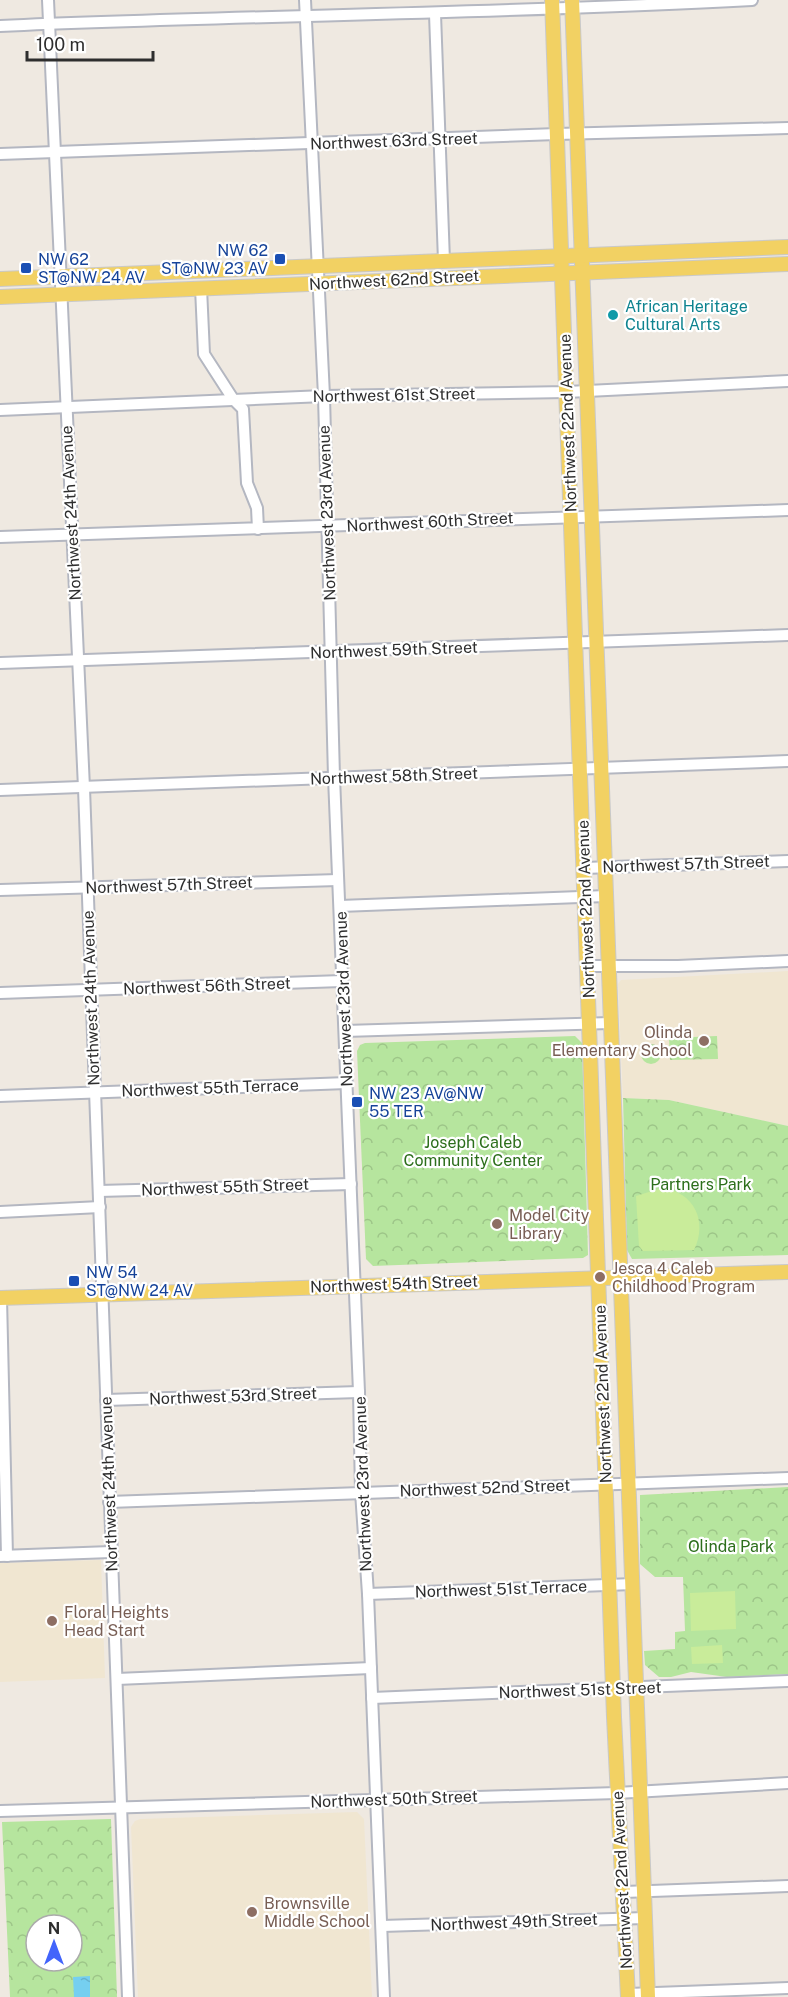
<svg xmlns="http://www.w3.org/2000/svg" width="788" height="1997" viewBox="0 0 788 1997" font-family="'Public Sans',sans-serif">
<defs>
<pattern id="forest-crowns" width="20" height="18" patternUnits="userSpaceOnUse" patternTransform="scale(1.5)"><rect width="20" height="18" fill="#b6e59e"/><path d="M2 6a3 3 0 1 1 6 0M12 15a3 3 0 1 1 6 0" fill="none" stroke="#9dc588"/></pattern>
<pattern id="water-ripples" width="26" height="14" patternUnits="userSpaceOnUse" patternTransform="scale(1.5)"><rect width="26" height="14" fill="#75cff0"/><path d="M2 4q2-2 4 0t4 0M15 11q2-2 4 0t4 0" fill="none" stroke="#66b2ce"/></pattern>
</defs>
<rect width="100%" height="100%" fill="#efe9e1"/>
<g fill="#f0e6d1">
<polygon points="788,971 788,1126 669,1100 623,1098 618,984 621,980"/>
<polygon points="101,1560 105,1678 0,1682 0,1563"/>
<polygon points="357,1812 364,1819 372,1997 138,1997 131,1827 135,1821 140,1819"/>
</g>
<g fill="url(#forest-crowns)" fill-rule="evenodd">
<polygon points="575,1036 582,1043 588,1255 583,1258 373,1266 366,1259 357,1051 360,1045 365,1043"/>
<polygon points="717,1036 718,1059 670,1060 669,1038"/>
<circle cx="651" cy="1054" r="10"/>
<polygon points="623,1098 669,1100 788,1126 788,1255 632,1259 627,1250"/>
<polygon points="788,1487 788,1674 727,1677 691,1672 671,1677 659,1677 645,1665 644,1651 675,1649 675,1632 685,1631 683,1577 655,1577 640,1564 640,1495"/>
<path d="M111 1819 117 1997H10L2 1822ZM36 1925H72V1961H36Z"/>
</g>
<g fill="#c9ec9a">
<path d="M662 1188C694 1192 708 1221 694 1250L643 1251 639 1246 636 1196Z"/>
<polygon points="735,1591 736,1629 691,1631 690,1593"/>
<polygon points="722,1645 723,1663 692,1664 691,1647"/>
</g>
<polygon fill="url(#water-ripples)" points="90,1976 90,1997 74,1997 73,1977"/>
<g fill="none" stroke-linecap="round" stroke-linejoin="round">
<g stroke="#b4b7c1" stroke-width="14">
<g id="minor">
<polyline points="48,0 84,788 128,1997"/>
<polyline points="305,0 324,396 334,777 359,1392 361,1492 368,1594 384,1997"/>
<polyline points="435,14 444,261"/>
<path d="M0 26C250 15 501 14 752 0"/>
<polyline points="0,154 557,134 788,128"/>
<polyline points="201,288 204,354 233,399 243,409 247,483 257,508 258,529"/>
<polyline points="0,410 324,396 567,392 788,381"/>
<polyline points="0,537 788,510"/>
<polyline points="0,663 788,635"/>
<polyline points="0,790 788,761"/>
<polyline points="584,868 788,861"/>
<polyline points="0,890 338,880"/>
<polyline points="340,906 606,896"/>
<polyline points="588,966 678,966 788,961"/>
<polyline points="0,993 342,981"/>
<polyline points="345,1031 610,1023"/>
<polyline points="0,1096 347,1083"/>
<polyline points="99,1191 351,1184"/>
<polyline points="0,1212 100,1207"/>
<polyline points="1,1298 7,1556"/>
<polyline points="106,1400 359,1392"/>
<polyline points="109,1502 788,1478"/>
<polyline points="0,1556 111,1552"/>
<polyline points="368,1594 633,1584"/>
<polyline points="117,1679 371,1668"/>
<polyline points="372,1698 788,1681"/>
<polyline points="0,1811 617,1793 788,1783"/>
<polyline points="624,1892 788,1886"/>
<polyline points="382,1926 645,1918"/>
<polyline points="628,1994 788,1988"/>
</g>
</g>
<g stroke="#c9c9c9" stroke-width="16">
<g id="major">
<polyline points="552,0 614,1717 628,1997"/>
<polyline points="572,0 648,1997"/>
<polyline points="0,279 788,247"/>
<polyline points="0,297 788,264"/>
<polyline points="0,1298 788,1272"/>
</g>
</g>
<use href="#minor" stroke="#fff" stroke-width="10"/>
<use href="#major" stroke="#f2d163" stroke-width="14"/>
</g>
<g fill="#1a4fb4" stroke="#fff" stroke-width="2">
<rect x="274" y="253" width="12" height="12" rx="3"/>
<rect x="20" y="262" width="12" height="12" rx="3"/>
<rect x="351" y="1096" width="12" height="12" rx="3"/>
<rect x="68" y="1275" width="12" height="12" rx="3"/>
</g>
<circle fill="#0f9aa8" stroke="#fff" stroke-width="2" cx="613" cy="315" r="6"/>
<g fill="#8d6e63" stroke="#fff" stroke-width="2">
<circle cx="704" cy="1041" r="6"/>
<circle cx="497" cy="1224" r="6"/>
<circle cx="600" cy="1277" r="6"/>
<circle cx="52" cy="1621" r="6"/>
<circle cx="252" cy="1912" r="6"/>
</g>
<g text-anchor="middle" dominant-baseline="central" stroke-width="4.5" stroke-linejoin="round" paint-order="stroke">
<g font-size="16" fill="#2e2e2e" stroke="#fff">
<text transform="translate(394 141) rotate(-2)">Northwest 63rd Street</text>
<text transform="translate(394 280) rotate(-3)">Northwest 62nd Street</text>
<text transform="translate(394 395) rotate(-1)">Northwest 61st Street</text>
<text transform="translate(568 423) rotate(-92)">Northwest 22nd Avenue</text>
<text transform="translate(71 513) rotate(-93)">Northwest 24th Avenue</text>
<text transform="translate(327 513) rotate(-92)">Northwest 23rd Avenue</text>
<text transform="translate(430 522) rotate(-3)">Northwest 60th Street</text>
<text transform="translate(394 650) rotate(-2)">Northwest 59th Street</text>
<text transform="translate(394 776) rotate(-2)">Northwest 58th Street</text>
<text transform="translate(686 864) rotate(-2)">Northwest 57th Street</text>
<text transform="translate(169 885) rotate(-2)">Northwest 57th Street</text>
<text transform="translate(586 909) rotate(-92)">Northwest 22nd Avenue</text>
<text transform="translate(207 986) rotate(-2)">Northwest 56th Street</text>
<text transform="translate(91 998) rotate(-92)">Northwest 24th Avenue</text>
<text transform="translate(344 999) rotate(-92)">Northwest 23rd Avenue</text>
<text transform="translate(210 1088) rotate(-2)">Northwest 55th Terrace</text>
<text transform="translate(225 1187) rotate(-2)">Northwest 55th Street</text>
<text transform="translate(394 1284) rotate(-2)">Northwest 54th Street</text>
<text transform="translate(603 1394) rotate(-92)">Northwest 22nd Avenue</text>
<text transform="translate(233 1396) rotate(-2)">Northwest 53rd Street</text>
<text transform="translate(109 1484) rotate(-92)">Northwest 24th Avenue</text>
<text transform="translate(363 1484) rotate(-92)">Northwest 23rd Avenue</text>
<text transform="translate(485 1488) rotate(-2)">Northwest 52nd Street</text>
<text transform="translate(501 1589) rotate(-2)">Northwest 51st Terrace</text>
<text transform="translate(580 1690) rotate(-2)">Northwest 51st Street</text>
<text transform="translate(394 1799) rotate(-2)">Northwest 50th Street</text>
<text transform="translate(622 1880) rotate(-93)">Northwest 22nd Avenue</text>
<text transform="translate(514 1922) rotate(-2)">Northwest 49th Street</text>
</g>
<g font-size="16" fill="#164399" stroke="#fff" text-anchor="start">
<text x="268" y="250" text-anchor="end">NW 62<tspan x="268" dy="18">ST@NW 23 AV</tspan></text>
<text x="38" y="259">NW 62<tspan x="38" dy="18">ST@NW 24 AV</tspan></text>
<text x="369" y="1093">NW 23 AV@NW<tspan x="369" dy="18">55 TER</tspan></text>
<text x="86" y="1272">NW 54<tspan x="86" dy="18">ST@NW 24 AV</tspan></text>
</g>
<g font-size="16" fill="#0d838f" stroke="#fff" text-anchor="start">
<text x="625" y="306">African Heritage<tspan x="625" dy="18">Cultural Arts</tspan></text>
</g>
<g font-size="16" fill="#785e54" stroke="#fff" text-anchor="start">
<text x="692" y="1032" text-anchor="end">Olinda<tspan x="692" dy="18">Elementary School</tspan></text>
<text x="509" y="1215">Model City<tspan x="509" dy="18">Library</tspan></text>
<text x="612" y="1268">Jesca 4 Caleb<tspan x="612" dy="18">Childhood Program</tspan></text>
<text x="64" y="1612">Floral Heights<tspan x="64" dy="18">Head Start</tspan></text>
<text x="264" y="1903">Brownsville<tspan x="264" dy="18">Middle School</tspan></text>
</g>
<g font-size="16" fill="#2c6e1b" stroke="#fff">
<text x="473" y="1142">Joseph Caleb<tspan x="473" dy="18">Community Center</tspan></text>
<text x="701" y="1184">Partners Park</text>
<text x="731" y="1546">Olinda Park</text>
</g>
</g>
<g transform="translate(54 1943)"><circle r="28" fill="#ffffff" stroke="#ababab" stroke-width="1.5"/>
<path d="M0-4.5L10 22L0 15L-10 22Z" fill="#4264fb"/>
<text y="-9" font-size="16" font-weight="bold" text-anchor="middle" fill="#2e2e2e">N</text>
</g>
<path d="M27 51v9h126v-9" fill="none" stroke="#2e2e2e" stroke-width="3"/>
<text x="36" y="51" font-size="18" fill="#2e2e2e" stroke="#ffffff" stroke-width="4.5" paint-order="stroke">100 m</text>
</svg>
